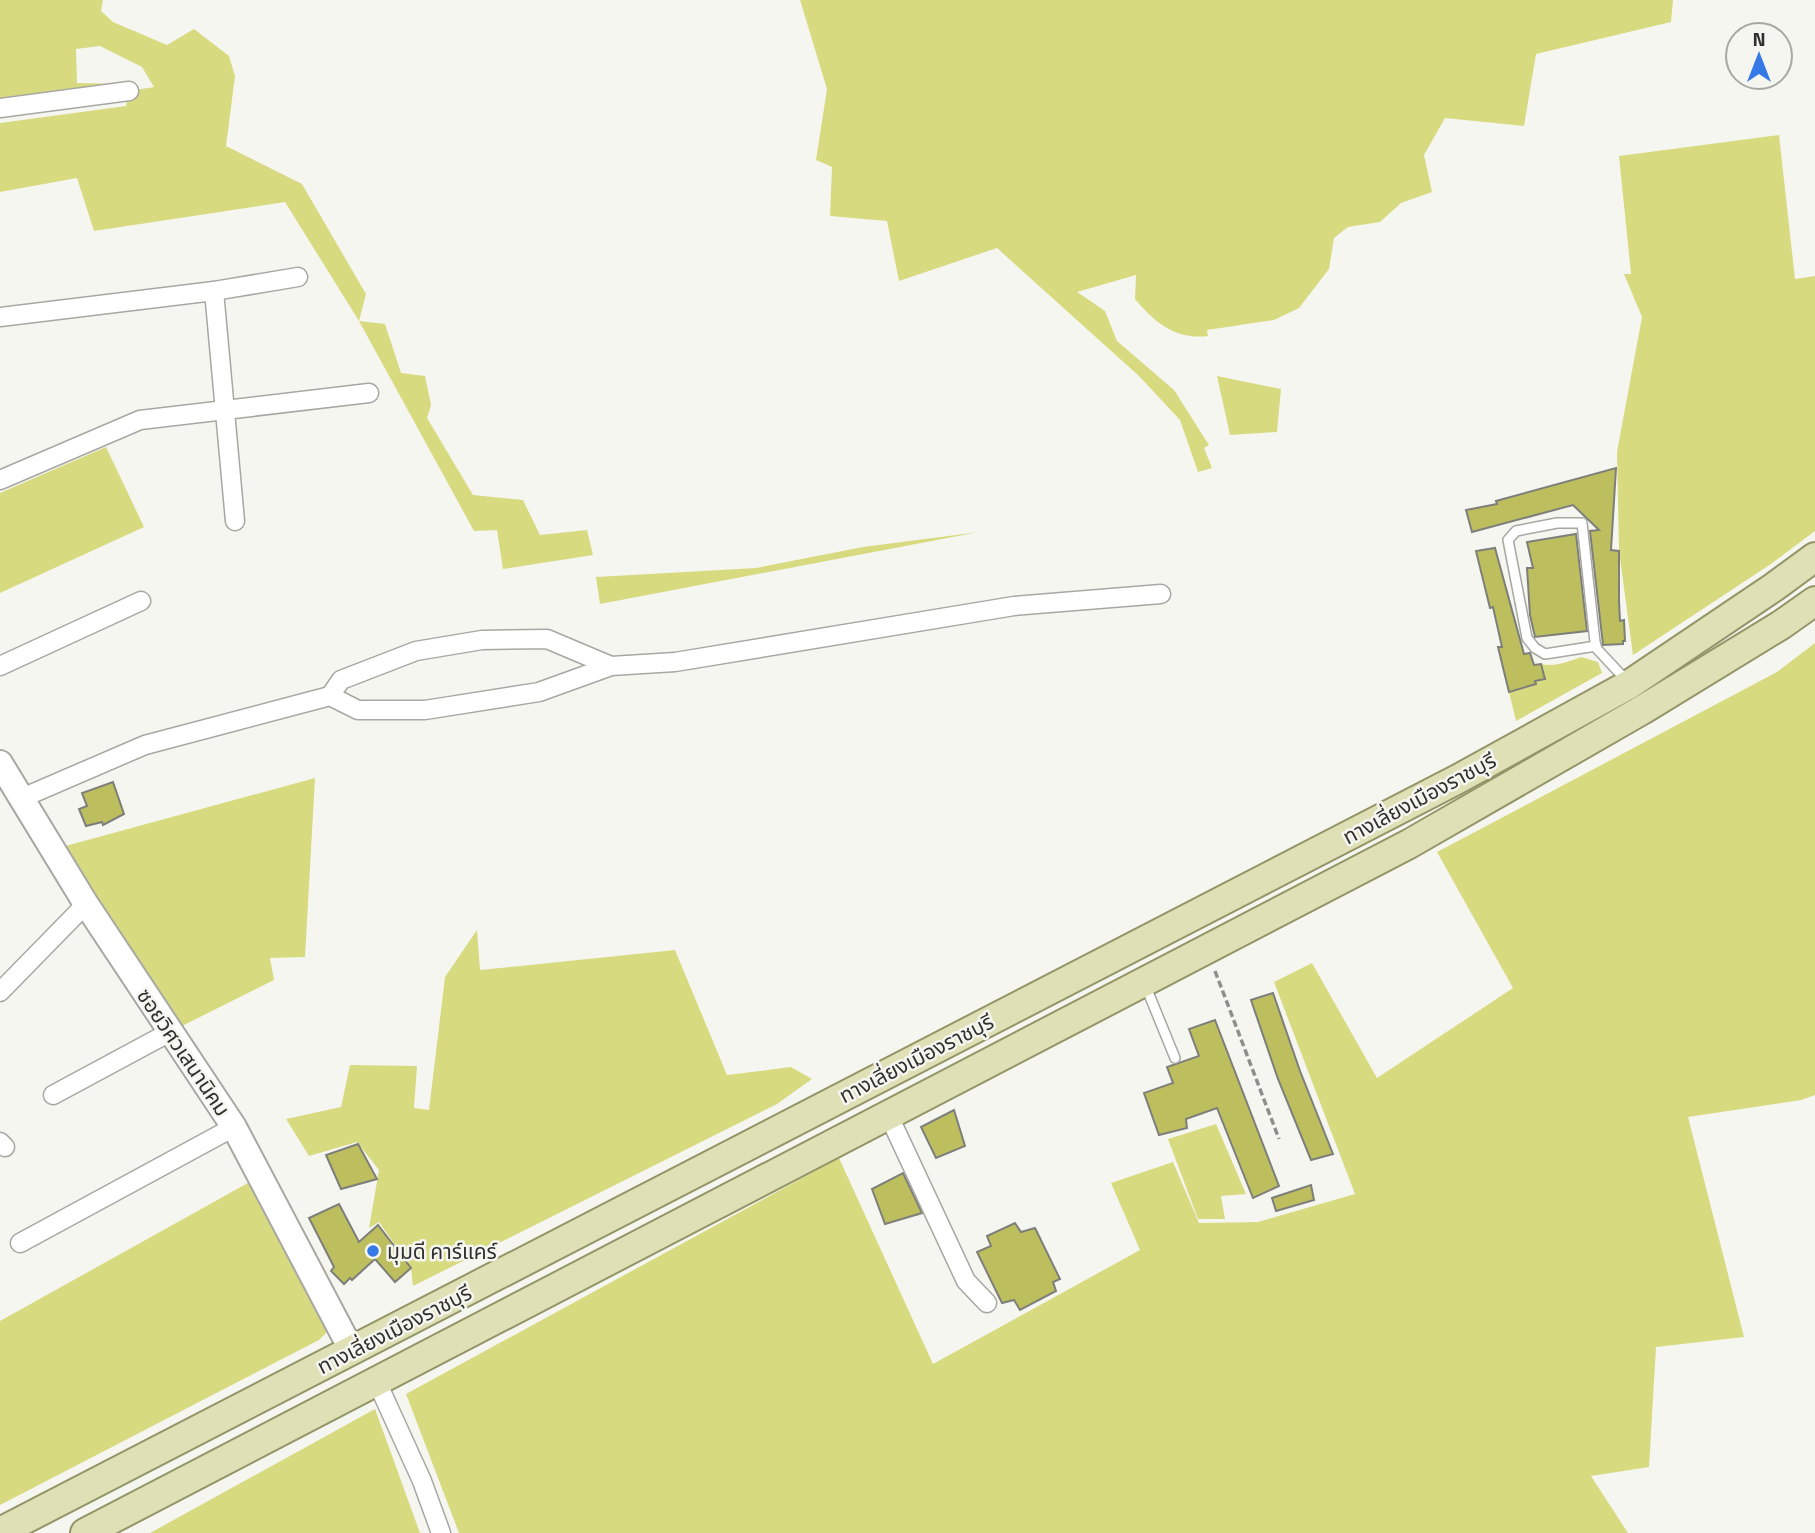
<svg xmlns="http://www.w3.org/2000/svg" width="1815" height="1533" viewBox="0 0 1815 1533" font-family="'Titillium Web','Noto Sans Thai',sans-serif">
<rect width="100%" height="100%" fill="#f6f6f1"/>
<g fill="#d8da80" fill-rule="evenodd">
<path d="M0 0H103L101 11 113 22 167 45 194 29 229 56 235 76 226 146 302 184 366 294 359 321 385 324 401 373 425 376 431 405 427 418 473 495 523 500 540 535 587 530 593 555 503 569 497 530 474 531 359 321 285 202 94 231 77 178 0 192V123L126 106 129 92 0 108ZM100 46 142 67 154 87 129 91 126 84 77 83 76 49Z"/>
<path d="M800 0H1673L1671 22 1536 54 1524 126 1445 118 1424 155 1432 192 1401 203 1380 222 1348 227 1334 238 1329 269 1299 308 1274 320 1207 330 1208 336C1176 340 1155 323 1135 299L1136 275 1077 292 1105 311 1117 341 1174 390 1209 445 1204 448 1212 468 1198 472 1180 420 1139 376 997 248 899 281 887 221 830 216 832 167 816 160 827 89Z"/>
<polygon points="1779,135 1795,279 1815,276 1815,531 1771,564 1633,655 1619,551 1617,452 1642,317 1624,274 1631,274 1619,156"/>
<polygon points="1217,376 1281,389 1277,432 1230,435"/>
<polygon points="106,447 144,527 0,593 0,493"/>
<polygon points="979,532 600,604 596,577 756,568 863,547"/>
<polygon points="1815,643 1815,1095 1801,1100 1688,1117 1744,1337 1656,1347 1649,1467 1591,1476 1628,1533 459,1533 406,1394 839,1158 933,1364 1140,1250 1111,1183 1173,1162 1199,1223 1258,1222 1355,1194 1274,982 1312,963 1377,1078 1513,988 1437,852 1777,672"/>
<path d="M1581 657 1598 662 1602 673 1516 721 1509 692 1536 684 1535 681 1545 679 1541 664C1555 667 1567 662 1581 657Z"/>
<polygon points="315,778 305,957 270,958 274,980 178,1028 62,847"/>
<polygon points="477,930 480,970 675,950 727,1075 791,1067 812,1079 777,1104 413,1286 411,1268 379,1222 369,1228 379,1170 357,1142 309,1156 286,1119 341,1107 350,1065 417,1066 414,1108 429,1110 445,977"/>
<polygon points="1216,1124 1246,1194 1221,1196 1225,1219 1198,1219 1168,1139"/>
<polygon points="255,1179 326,1321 326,1333 319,1340 0,1505 0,1321"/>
<polygon points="375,1409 420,1533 150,1533"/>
</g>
<g fill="#bdbf5e" stroke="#7e7f7a" stroke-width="2">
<polygon points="1616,468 1611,550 1619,551 1619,601 1620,621 1624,620 1625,641 1623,641 1623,644 1603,645 1590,531 1599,530 1573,505 1472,532 1466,510 1497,504 1496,501"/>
<polygon points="1576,534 1587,631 1535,637 1530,615 1527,568 1533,568 1527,542"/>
<polygon points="1495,548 1524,654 1530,653 1534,665 1541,664 1545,679 1535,681 1536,684 1509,692 1498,647 1502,647 1493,607 1490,608 1476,551"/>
<polygon points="113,782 124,814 103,825 102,822 86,826 79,809 87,806 82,793"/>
<polygon points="1273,993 1300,1071 1333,1154 1311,1160 1278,1079 1251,1000"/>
<polygon points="1215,1020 1279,1186 1253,1198 1217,1108 1186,1119 1187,1128 1159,1135 1144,1093 1173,1083 1167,1067 1199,1056 1189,1029"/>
<polygon points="954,1110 965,1146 936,1158 921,1127"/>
<polygon points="358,1144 377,1179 341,1189 326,1155"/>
<polygon points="903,1173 922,1213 885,1224 872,1189"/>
<polygon points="1311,1185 1314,1200 1276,1211 1272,1198"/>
<polygon points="339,1204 359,1242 378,1225 411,1268 395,1282 375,1259 352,1280 350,1278 344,1284 331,1271 334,1267 309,1218"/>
<polygon points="1015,1223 1021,1232 1035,1228 1060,1279 1053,1282 1056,1291 1020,1310 1014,1300 1002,1303 977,1252 991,1246 987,1236"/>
</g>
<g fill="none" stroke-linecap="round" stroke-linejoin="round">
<g stroke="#a7a8a3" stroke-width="12">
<g id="lane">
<polyline points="1596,646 1545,654 1535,648 1527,638 1508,540 1516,531 1557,523 1582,523 1595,642 1597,649 1626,680"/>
<polyline points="1146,987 1175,1058"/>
</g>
</g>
<g stroke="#a7a8a3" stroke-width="21">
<g id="street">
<polyline points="0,108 129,91"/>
<polyline points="214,291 298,277"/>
<polyline points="0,317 214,291 235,521"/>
<polyline points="0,480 140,420 369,393"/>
<polyline points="0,666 141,601"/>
<polyline points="330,696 341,680 416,651 482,640 547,639 611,666"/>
<polyline points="22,798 145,745 330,696 358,710 425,710 539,692 611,666 675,662 1014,606 1161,594"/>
<polyline points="0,992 86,904"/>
<polyline points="53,1095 170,1032"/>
<polyline points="888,1114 966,1281 987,1303"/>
<polyline points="0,1142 5,1147"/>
<polyline points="20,1243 234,1127"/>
<polyline points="377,1382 422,1481 441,1533"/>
</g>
</g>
<g stroke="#a7a8a3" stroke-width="28">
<polyline id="secondary" points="0,763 86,904 234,1127 352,1351"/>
</g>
<g stroke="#949567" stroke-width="32">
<g id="primary">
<polyline points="0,1532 1458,779 1630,684 1774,587 1815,557"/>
<polyline points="85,1533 1409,844 1642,710 1781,625 1815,601"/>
</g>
</g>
<polyline stroke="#8e8e8b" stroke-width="3.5" stroke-dasharray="7 3.5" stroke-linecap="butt" points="1215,971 1279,1139"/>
<use href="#lane" stroke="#fff" stroke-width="9"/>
<use href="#street" stroke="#fff" stroke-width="18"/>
<use href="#secondary" stroke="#fff" stroke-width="24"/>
<use href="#primary" stroke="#dfe0b6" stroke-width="28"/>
</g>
<circle fill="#3579e7" stroke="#f6f6f1" stroke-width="2.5" cx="373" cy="1251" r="7"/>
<g text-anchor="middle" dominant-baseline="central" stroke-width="5" stroke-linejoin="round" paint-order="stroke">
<g font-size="21" fill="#30302e" stroke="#f6f6f1">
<text transform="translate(1419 798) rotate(-28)">ทางเลี่ยงเมืองราชบุรี</text>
<text transform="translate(184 1052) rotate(56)">ซอยวิศวเสนานิคม</text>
<text transform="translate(916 1058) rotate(-27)">ทางเลี่ยงเมืองราชบุรี</text>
<text transform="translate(394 1329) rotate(-27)">ทางเลี่ยงเมืองราชบุรี</text>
</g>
<g font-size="21" fill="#30302e" stroke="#f6f6f1" text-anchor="start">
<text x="387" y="1251">มุมดี คาร์แคร์</text>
</g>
</g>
<g transform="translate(1759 56)"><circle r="33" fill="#f6f6f1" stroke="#a7a7a3" stroke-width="2"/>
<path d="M0-5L12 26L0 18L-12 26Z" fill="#3579e7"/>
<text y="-10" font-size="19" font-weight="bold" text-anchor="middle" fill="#30302e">N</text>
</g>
</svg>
